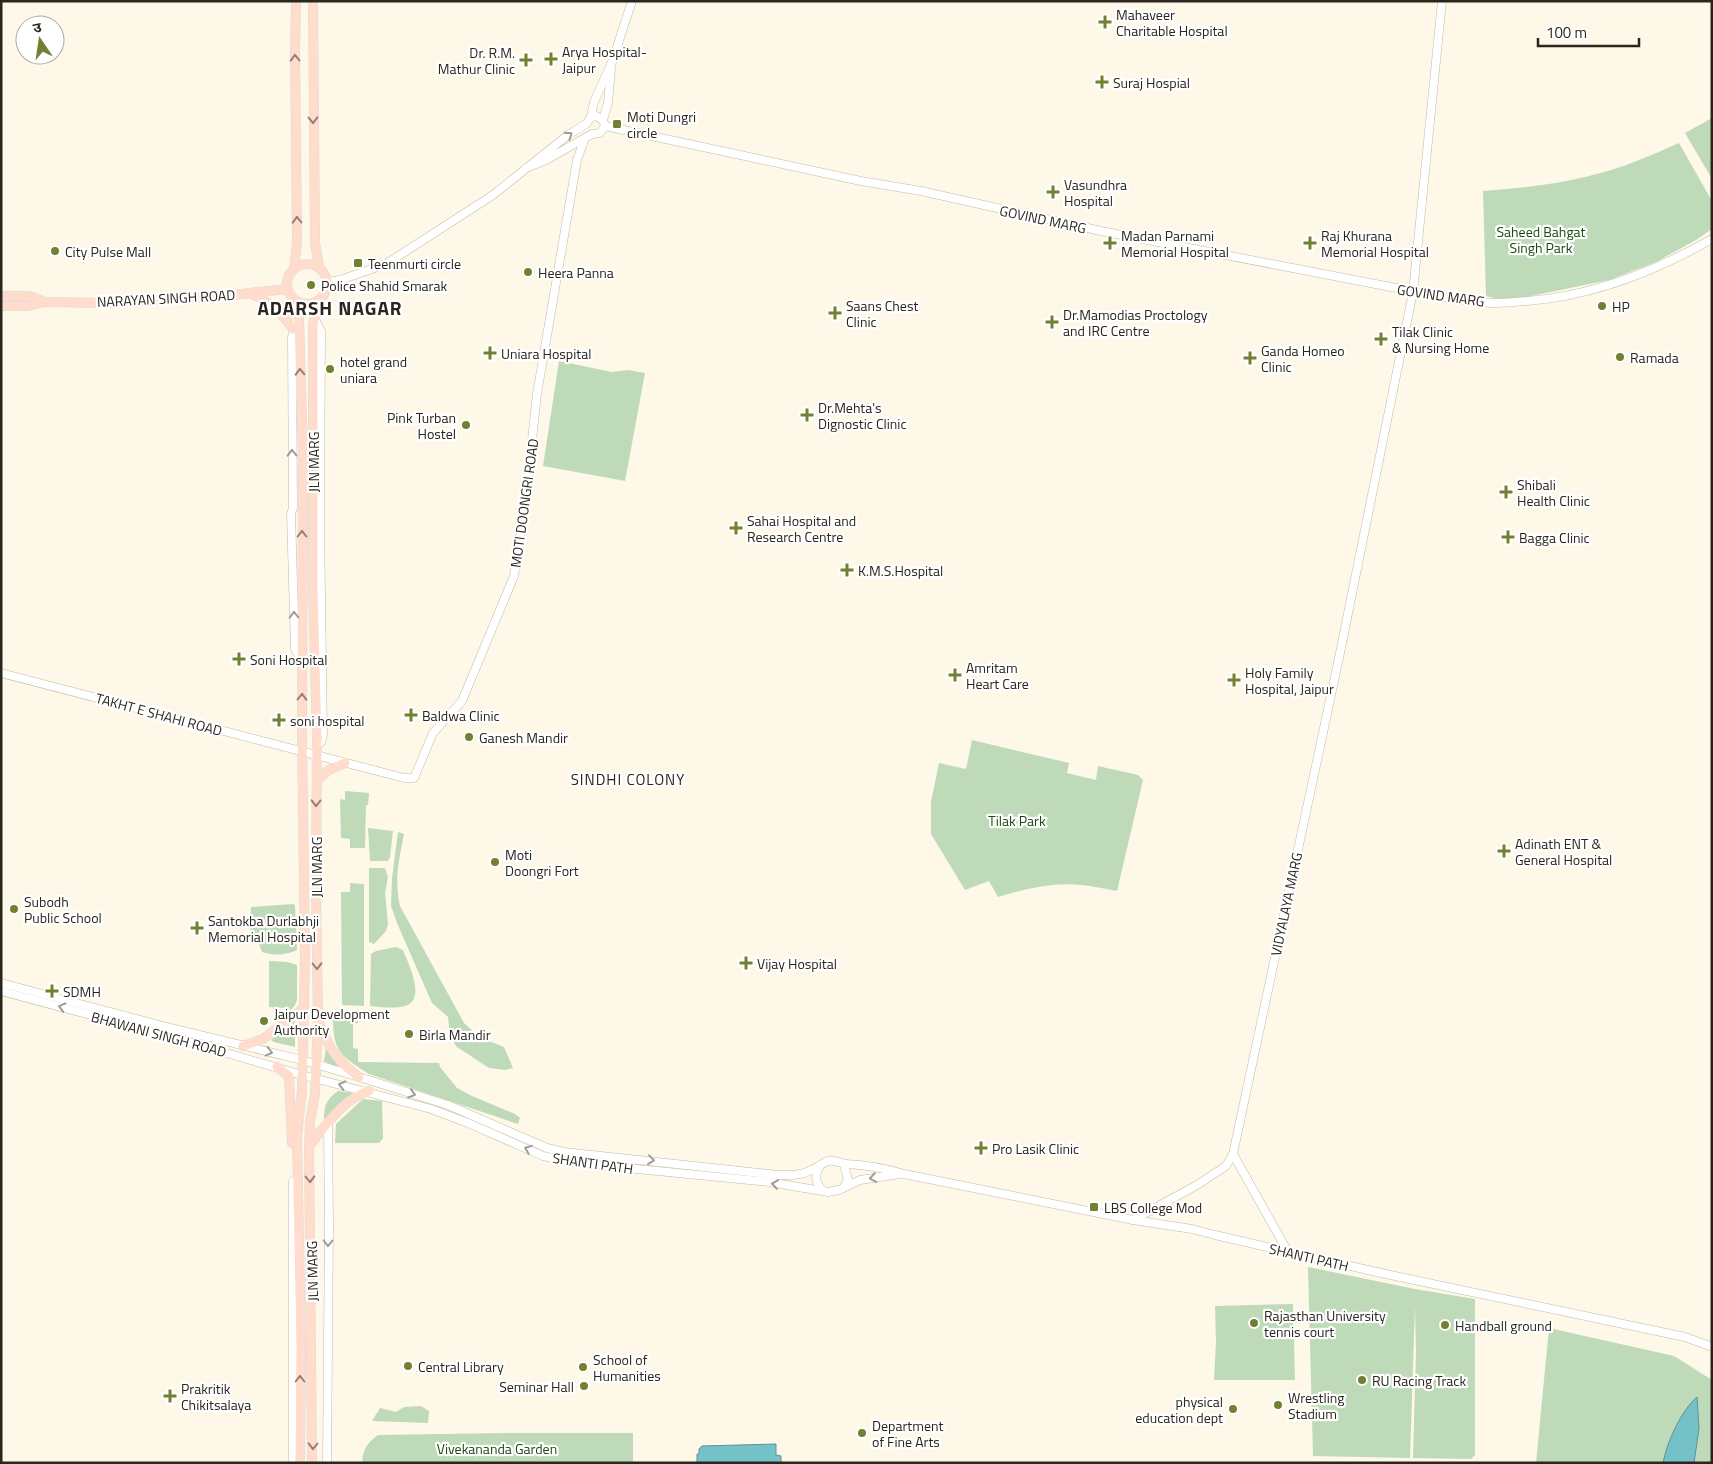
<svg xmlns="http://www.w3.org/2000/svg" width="1713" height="1464" viewBox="0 0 1713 1464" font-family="'Titillium Web','Noto Sans Devanagari',sans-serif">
<rect width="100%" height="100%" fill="#fef8e9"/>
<g fill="#bedab9">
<polygon points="1712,118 1712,179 1685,133"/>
<path d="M1679 143 1712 201V229L1696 240 1656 262 1609 280 1507 301 1486 296 1483 191C1518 188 1554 185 1589 176 1620 169 1650 156 1679 143Z"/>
<polygon points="559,361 612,372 628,370 645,373 625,481 543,466"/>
<path d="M972 740 1069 763 1067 773 1096 780 1098 766 1138 775 1143 780 1117 891C1105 889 1094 886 1082 885 1054 882 1024 889 998 897L989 881 965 890 931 834V802L939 763 966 769Z"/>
<polygon points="345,791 369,793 368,805 366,805 365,848 350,848 350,839 341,838 340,799 345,800"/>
<polygon points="368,828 393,831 390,857 388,861 370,861"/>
<path d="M398 832 404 834C399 860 394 879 400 906L464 1023 479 1037 504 1047 513 1068 505 1070 489 1068 457 1047 450 1037 448 1017 432 1003 397 923 391 906 392 878Z"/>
<polygon points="369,868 385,868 388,877 385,893 388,924 386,931 374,944 369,942"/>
<polygon points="350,883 364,884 364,1006 342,1005 341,892 350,892"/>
<path d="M293 904 295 905 297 950C287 955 273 956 262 952L259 944H250L251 907Z"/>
<path d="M396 947 403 950C408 963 427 1000 405 1006 395 1009 380 1007 370 1006L371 954 376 951Z"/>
<polygon points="269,961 288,962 297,965 297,1000 295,1005 285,1018 285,1008 269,1007"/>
<path d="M337 1016 358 1017V1023L353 1024V1048L358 1049V1062L439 1063 440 1067 457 1088 472 1096 515 1114 520 1118 518 1124 369 1074C343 1057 333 1053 333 1020L337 1019Z"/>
<polygon points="295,1019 295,1047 274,1042 271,1040"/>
<polygon points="326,1048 344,1071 324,1061"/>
<path d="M338 1091 355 1093 324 1120C324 1105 326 1100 338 1091Z"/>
<polygon points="363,1099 382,1101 383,1138 379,1143 335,1143 336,1124"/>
<polygon points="1308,1267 1415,1289 1475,1299 1475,1455 1471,1459 1413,1458 1416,1352 1415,1306 1410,1458 1313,1456"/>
<polygon points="1293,1304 1295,1380 1214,1380 1216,1342 1215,1306"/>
<polygon points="1549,1328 1674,1356 1712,1380 1712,1463 1536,1463"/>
<polygon points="421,1406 429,1411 428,1423 372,1421 380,1408 396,1412 404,1407"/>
<path d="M504 1433H633V1463H362C363 1449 367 1443 378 1435Z"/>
</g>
<g fill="#74c2c8" stroke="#5e9395">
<path d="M1697 1397 1699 1428 1694 1463H1663C1667 1442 1681 1411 1697 1397Z"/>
<polygon points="776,1444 776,1455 781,1456 781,1463 697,1463 697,1454 699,1454 699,1449 702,1446"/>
</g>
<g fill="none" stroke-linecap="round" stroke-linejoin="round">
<g stroke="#c4baa2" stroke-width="9">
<g id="secondary">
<polyline points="591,117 594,102 612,62 632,1"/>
<polyline points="603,120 608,103 611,69"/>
<path d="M605 126 861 181 921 191 1101 231 1458 300C1471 301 1484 303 1496 303 1507 303 1517 302 1527 301 1593 296 1654 272 1712 239"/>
<polyline points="328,282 340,280 386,264 493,195 568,135 586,124 591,117 596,116 603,120 605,126 600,133 592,134 546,160 526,168"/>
<polyline points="315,319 321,331 320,527 323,735 321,742 317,746"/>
<polyline points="295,324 292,337 293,508 291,514 295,649 302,662"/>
<polyline points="1,673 404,778 414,778 433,733 462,701 514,576 524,513 537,394 577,160 585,138"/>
<path d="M1 983 159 1025 302 1060 359 1077 448 1105 547 1148 564 1152 777 1175C788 1175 801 1176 811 1170 817 1168 822 1163 828 1161 835 1160 840 1163 847 1164 867 1165 885 1168 904 1174L1133 1220 1192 1229 1215 1235 1381 1273 1685 1337 1712 1347"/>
<polyline points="1,991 158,1033 302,1075 431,1109 468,1123 543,1156 576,1163 769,1182 828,1192 839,1190 860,1180 900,1174"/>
<polyline points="1233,1154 1288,1252"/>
<path d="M820 1165C814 1176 815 1182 823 1191"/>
<polyline points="844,1187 848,1180 844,1164"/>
<polyline points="1133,1220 1197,1185 1226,1166 1233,1154 1340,653 1413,292 1442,1"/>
<polyline points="293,1463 293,1181"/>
<polyline points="327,1463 329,1226 328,1124"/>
</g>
</g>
<g stroke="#dddcdb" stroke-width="10">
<g id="primary">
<polyline points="313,1 315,243 319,267"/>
<circle cx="307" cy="284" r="20"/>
<polyline points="294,269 297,242 295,51 296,1"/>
<path d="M249 293C268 301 281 311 293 329"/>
<polyline points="1,296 29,296 43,301"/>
<polyline points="297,302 299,320 303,452 302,736 305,959 302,1090 297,1136 301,1346 300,1463"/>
<polyline points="1,306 28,306 44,302 108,303 214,297 287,289"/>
<polyline points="317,780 329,770 345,763"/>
<path d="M319 1023C329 1048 337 1061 359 1077"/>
<polyline points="243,1046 263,1039 304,1008"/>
<polyline points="277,1067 289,1076 292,1143"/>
<path d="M309 1146C325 1127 343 1098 369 1091"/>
<polyline points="312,1463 309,1146 310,1122 315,1094 318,1020 316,888 317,738 313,589 313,324 319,301"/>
</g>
</g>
<use href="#secondary" stroke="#fff" stroke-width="8"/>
<use href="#primary" stroke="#ffdccb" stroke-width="9"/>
</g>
<defs><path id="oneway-chevron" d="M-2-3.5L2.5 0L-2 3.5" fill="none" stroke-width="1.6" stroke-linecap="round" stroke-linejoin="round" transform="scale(1.25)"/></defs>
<g stroke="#948174">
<use href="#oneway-chevron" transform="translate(295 58) rotate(-91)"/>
<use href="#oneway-chevron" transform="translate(313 120) rotate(89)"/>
<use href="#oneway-chevron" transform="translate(297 220) rotate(-91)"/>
<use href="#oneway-chevron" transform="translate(300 372) rotate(-92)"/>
<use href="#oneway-chevron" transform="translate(302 534) rotate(-90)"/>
<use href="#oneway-chevron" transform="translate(302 697) rotate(-89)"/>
<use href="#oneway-chevron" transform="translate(316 803) rotate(91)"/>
<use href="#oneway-chevron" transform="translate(317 966) rotate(89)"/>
<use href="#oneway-chevron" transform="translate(310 1179) rotate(88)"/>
<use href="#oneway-chevron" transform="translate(300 1379) rotate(-90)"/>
<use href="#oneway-chevron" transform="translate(313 1446) rotate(91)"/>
</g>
<g stroke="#9f9d99">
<use href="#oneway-chevron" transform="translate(569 135) rotate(-34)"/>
<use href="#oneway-chevron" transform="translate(292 453) rotate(-91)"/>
<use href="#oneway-chevron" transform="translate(294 615) rotate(-91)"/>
<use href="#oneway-chevron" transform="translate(62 1007) rotate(-165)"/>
<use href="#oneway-chevron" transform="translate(269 1052) rotate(14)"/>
<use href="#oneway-chevron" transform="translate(342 1085) rotate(-166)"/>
<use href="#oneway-chevron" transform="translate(412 1094) rotate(17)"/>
<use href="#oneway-chevron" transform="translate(528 1149) rotate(-158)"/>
<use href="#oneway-chevron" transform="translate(651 1160) rotate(7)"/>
<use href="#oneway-chevron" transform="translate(873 1178) rotate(170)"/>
<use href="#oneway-chevron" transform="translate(775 1184) rotate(-171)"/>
<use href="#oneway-chevron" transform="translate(328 1243) rotate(91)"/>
</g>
<g fill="#718131" stroke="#fff" stroke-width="2">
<path d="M1102.5 14.5h5v5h5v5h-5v5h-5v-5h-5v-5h5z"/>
<path d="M548.5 51.5h5v5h5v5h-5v5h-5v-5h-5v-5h5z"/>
<path d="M523.5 52.5h5v5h5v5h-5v5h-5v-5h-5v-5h5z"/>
<path d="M1099.5 74.5h5v5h5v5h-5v5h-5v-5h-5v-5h5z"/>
<rect x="612" y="119" width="10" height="10" rx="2.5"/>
<path d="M1050.5 184.5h5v5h5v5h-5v5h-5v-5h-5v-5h5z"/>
<path d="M1107.5 235.5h5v5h5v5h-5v5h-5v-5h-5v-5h5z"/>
<path d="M1307.5 235.5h5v5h5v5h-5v5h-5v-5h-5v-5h5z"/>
<circle cx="55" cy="251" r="5"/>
<rect x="353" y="258" width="10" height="10" rx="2.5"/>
<circle cx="528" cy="272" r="5"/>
<circle cx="311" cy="285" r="5"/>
<circle cx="1602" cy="306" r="5"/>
<path d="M832.5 305.5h5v5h5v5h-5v5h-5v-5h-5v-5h5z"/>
<path d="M1049.5 314.5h5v5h5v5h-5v5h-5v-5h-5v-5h5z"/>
<path d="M1378.5 331.5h5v5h5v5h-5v5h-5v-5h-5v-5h5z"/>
<path d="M487.5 345.5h5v5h5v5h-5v5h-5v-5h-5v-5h5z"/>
<circle cx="1620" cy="357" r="5"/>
<path d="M1247.5 350.5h5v5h5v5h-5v5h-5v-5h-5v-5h5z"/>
<circle cx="330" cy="369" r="5"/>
<path d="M804.5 407.5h5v5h5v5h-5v5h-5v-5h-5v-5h5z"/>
<circle cx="466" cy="425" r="5"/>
<path d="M1503.5 484.5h5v5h5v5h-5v5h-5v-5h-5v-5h5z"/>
<path d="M733.5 520.5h5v5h5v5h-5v5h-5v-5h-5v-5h5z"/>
<path d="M1505.5 529.5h5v5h5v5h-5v5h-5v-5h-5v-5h5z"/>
<path d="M844.5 562.5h5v5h5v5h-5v5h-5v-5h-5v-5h5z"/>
<path d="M236.5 651.5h5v5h5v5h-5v5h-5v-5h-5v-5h5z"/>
<path d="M952.5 667.5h5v5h5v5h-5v5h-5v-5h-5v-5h5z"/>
<path d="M1231.5 672.5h5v5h5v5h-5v5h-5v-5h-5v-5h5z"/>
<path d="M408.5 707.5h5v5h5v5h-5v5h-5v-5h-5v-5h5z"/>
<path d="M276.5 712.5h5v5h5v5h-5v5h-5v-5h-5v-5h5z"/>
<circle cx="469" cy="737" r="5"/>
<path d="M1501.5 843.5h5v5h5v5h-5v5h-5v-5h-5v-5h5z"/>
<circle cx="495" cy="862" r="5"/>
<circle cx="14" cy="909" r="5"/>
<path d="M194.5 920.5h5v5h5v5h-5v5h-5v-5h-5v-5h5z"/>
<path d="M743.5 955.5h5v5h5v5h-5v5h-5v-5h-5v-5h5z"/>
<path d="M49.5 983.5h5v5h5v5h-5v5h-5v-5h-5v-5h5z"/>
<circle cx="264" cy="1021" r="5"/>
<circle cx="409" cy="1034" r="5"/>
<path d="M978.5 1140.5h5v5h5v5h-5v5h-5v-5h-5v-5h5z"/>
<rect x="1089" y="1202" width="10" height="10" rx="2.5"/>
<circle cx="1254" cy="1323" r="5"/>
<circle cx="1445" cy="1325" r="5"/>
<circle cx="408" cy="1366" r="5"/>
<circle cx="583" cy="1367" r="5"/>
<circle cx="1362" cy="1380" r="5"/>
<circle cx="584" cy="1386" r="5"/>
<path d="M167.5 1388.5h5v5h5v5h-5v5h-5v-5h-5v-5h5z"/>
<circle cx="1278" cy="1405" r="5"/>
<circle cx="1233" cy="1409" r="5"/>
<circle cx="862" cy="1433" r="5"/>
</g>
<g text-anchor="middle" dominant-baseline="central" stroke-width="4.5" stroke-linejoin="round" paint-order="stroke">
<g font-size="14" fill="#2a261d" stroke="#fff" text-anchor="start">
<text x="1116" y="14">Mahaveer<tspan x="1116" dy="16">Charitable Hospital</tspan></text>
<text x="562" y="51">Arya Hospital-<tspan x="562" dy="16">Jaipur</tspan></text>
<text x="515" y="52" text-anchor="end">Dr. R.M.<tspan x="515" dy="16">Mathur Clinic</tspan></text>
<text x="1113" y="82">Suraj Hospial</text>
<text x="627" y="116">Moti Dungri<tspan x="627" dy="16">circle</tspan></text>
<text x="1064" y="184">Vasundhra<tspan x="1064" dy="16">Hospital</tspan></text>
<text x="1121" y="235">Madan Parnami<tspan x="1121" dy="16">Memorial Hospital</tspan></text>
<text x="1321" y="235">Raj Khurana<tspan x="1321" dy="16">Memorial Hospital</tspan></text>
<text x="65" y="251">City Pulse Mall</text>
<text x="368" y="263">Teenmurti circle</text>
<text x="538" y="272">Heera Panna</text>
<text x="321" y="285">Police Shahid Smarak</text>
<text x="846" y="305">Saans Chest<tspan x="846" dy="16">Clinic</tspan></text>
<text x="1612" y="306">HP</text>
<text x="1063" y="314">Dr.Mamodias Proctology<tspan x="1063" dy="16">and IRC Centre</tspan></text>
<text x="1392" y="331">Tilak Clinic<tspan x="1392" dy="16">&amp; Nursing Home</tspan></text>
<text x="1261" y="350">Ganda Homeo<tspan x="1261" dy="16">Clinic</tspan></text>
<text x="501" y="353">Uniara Hospital</text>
<text x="1630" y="357">Ramada</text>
<text x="340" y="361">hotel grand<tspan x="340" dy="16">uniara</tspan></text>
<text x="818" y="407">Dr.Mehta's<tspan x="818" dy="16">Dignostic Clinic</tspan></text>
<text x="456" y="417" text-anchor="end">Pink Turban<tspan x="456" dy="16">Hostel</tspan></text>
<text x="1517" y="484">Shibali<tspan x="1517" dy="16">Health Clinic</tspan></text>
<text x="747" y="520">Sahai Hospital and<tspan x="747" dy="16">Research Centre</tspan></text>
<text x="1519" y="537">Bagga Clinic</text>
<text x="858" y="570">K.M.S.Hospital</text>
<text x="250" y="659">Soni Hospital</text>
<text x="966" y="667">Amritam<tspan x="966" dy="16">Heart Care</tspan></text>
<text x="1245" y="672">Holy Family<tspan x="1245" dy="16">Hospital, Jaipur</tspan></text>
<text x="422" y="715">Baldwa Clinic</text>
<text x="290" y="720">soni hospital</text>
<text x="479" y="737">Ganesh Mandir</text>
<text x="1515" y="843">Adinath ENT &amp;<tspan x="1515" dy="16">General Hospital</tspan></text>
<text x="505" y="854">Moti<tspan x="505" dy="16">Doongri Fort</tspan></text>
<text x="24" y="901">Subodh<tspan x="24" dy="16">Public School</tspan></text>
<text x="208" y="920">Santokba Durlabhji<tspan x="208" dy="16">Memorial Hospital</tspan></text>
<text x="757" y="963">Vijay Hospital</text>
<text x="63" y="991">SDMH</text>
<text x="274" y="1013">Jaipur Development<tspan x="274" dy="16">Authority</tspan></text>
<text x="419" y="1034">Birla Mandir</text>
<text x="992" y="1148">Pro Lasik Clinic</text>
<text x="1104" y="1207">LBS College Mod</text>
<text x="1264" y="1315">Rajasthan University<tspan x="1264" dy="16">tennis court</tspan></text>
<text x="1455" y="1325">Handball ground</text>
<text x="593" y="1359">School of<tspan x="593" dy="16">Humanities</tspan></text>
<text x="418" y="1366">Central Library</text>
<text x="1372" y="1380">RU Racing Track</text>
<text x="574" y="1386" text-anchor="end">Seminar Hall</text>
<text x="181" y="1388">Prakritik<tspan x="181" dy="16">Chikitsalaya</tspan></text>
<text x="1288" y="1397">Wrestling<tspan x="1288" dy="16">Stadium</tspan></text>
<text x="1223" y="1401" text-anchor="end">physical<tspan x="1223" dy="16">education dept</tspan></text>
<text x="872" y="1425">Department<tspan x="872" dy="16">of Fine Arts</tspan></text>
</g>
<g font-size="14" fill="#2a261d" stroke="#fff">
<text transform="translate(1043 219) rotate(12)">GOVIND MARG</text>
<text transform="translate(1441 295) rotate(8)">GOVIND MARG</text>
<text transform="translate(166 298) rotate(-3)">NARAYAN SINGH ROAD</text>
<text transform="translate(313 462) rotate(-90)">JLN MARG</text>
<text transform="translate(524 503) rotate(-82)">MOTI DOONGRI ROAD</text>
<text transform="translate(159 714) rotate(15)">TAKHT E SHAHI ROAD</text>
<text transform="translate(316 867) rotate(-90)">JLN MARG</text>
<text transform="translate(1286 904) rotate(-78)">VIDYALAYA MARG</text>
<text transform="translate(159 1034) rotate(15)">BHAWANI SINGH ROAD</text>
<text transform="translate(593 1163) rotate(8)">SHANTI PATH</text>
<text transform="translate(1309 1257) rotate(13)">SHANTI PATH</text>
<text transform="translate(312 1271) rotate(-91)">JLN MARG</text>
</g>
<g font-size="14" fill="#184c0e" stroke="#fff">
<text x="1541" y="231">Saheed Bahgat<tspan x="1541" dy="16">Singh Park</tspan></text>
<text x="1017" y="820">Tilak Park</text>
<text x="497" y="1448">Vivekananda Garden</text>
</g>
<g font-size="15" letter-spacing="1" fill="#2a261d" stroke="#fff">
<text x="628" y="779">SINDHI COLONY</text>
</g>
<g font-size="19" font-weight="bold" letter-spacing="1" fill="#2a261d" stroke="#fff">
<text x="330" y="307">ADARSH NAGAR</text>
</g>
</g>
<rect width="1713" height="1464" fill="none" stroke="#2a261d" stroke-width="5"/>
<g transform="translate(40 40) rotate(347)"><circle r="24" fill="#ffffff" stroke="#aaa8a5"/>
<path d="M0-4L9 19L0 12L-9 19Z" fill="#718131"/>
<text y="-8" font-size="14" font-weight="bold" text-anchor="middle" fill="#2a261d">उ</text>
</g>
<path d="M1538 38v8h101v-8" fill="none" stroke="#2a261d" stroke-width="2.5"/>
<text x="1546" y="38" font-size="15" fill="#2a261d" stroke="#ffffff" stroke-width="4" paint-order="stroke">100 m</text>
</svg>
